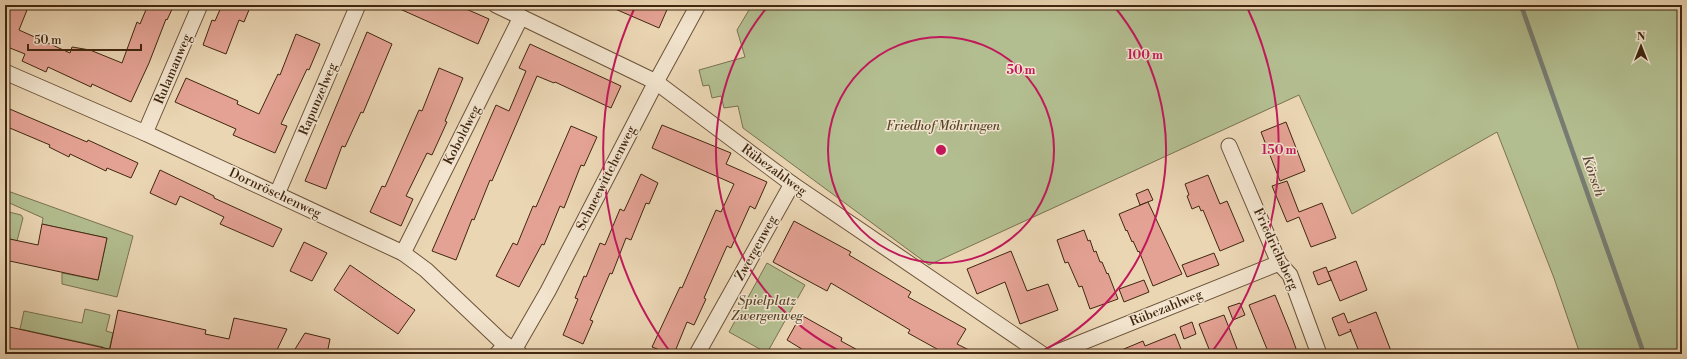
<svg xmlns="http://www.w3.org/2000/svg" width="1687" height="359" viewBox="0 0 1687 359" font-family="'Libre Bodoni',serif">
<rect width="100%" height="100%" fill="#ebd6b4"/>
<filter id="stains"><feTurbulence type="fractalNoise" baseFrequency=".005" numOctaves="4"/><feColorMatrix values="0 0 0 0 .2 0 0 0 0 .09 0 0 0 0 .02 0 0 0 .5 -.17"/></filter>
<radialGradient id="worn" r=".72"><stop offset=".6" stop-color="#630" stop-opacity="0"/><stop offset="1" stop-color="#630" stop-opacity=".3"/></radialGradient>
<g fill="#b3be90" stroke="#7a7250">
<polygon points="752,5 1682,5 1682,354 1580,354 1554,278 1497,132 1352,214 1299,95 929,265 743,128 738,106 724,108 721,96 712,98 709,85 703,86 699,70 745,57 737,30"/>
<polygon points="5,190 133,236 117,297 62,284 62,273 98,280 107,238 42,224 43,218 5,201"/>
<polygon points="5,211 21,215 23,218 17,241 5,238"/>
<polygon points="767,263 805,285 767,353 729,332"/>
<polygon points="85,309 110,315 106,331 113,333 108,354 102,354 103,347 20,329 24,311 82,323"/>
</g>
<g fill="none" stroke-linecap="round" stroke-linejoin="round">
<polyline stroke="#777d74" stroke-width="4.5" points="1521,5 1644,354"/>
</g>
<g fill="#e4a294" stroke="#412710">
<polygon points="5,5 29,5 19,30 70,53 72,47 90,50 122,63 137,22 140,24 148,5 174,5 167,20 166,19 149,63 131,102 92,84 91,87 48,67 46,72 22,61 25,54 5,46"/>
<polygon points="222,5 251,5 244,22 239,20 226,54 203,45 212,20 215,21"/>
<polygon points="391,5 457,5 489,19 478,44"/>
<polygon points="606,5 669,5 659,28"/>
<polygon points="367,32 392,44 363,113 361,112 345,147 342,146 326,189 305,181"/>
<polygon points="296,34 320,44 309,70 307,69 281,124 287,126 275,153 233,135 236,129 175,102 186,78 238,101 237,104 259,114 278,74 280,75"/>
<polygon points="530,44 621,86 611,108 555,82 554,83 537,76 492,181 490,180 474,220 472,219 456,260 432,251 496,105 509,111 526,71 519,68"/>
<polygon points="439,68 463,78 445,121 447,122 432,155 427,153 406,196 413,199 401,226 370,212 382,186 385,187 419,110 422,111"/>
<polygon points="5,107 87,142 88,140 138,163 131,178 107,168 106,171 70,154 69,157 49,147 50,145 5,126"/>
<polygon points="1286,122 1305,171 1280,181 1261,132"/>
<polygon points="662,125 731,153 726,164 767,182 755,209 750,206 731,248 727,246 704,298 706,299 694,325 687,322 674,354 670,354 652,347 680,287 682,288 716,210 721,212 734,184 652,148"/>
<polygon points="571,126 597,137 584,166 581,165 564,208 560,206 544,245 542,244 519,287 496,276 513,243 517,245 533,206 536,207"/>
<polygon points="160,170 214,196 214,198 282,229 273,247 220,224 224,217 180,196 176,205 150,193"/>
<polygon points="641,174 658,183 649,204 646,203 631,240 626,238 612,274 610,273 590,320 593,321 583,344 563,335 578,299 575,298 584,276 586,277 600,243 605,245 620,209 624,211"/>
<polygon points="1208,175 1220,204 1227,201 1244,241 1220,251 1203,210 1201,211 1199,206 1192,209 1187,196 1189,195 1185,184"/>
<polygon points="1287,181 1299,212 1322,203 1336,238 1311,247 1299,217 1287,222 1272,186"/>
<polygon points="1148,189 1153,200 1140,205 1136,194"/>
<polygon points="1148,202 1182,274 1153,286 1139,251 1138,252 1133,241 1132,242 1127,230 1126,231 1119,214"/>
<polygon points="794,221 851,252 849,255 911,292 908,297 966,329 957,344 977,354 946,354 908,333 910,330 831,283 827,291 773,262"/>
<polygon points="42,224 107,238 98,280 5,260 5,238 38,245"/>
<polygon points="1084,230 1088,241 1090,240 1094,252 1096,251 1100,262 1102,262 1107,274 1108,273 1118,299 1090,309 1082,286 1079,287 1068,262 1065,263 1057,240"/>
<polygon points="304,242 327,253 312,281 290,271"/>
<polygon points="1011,251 1027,291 1048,284 1058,310 1020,324 1005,282 977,294 967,269"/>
<polygon points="1214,253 1219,265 1187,277 1182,265"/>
<polygon points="1356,261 1367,290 1340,301 1328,272"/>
<polygon points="350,265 415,310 398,334 334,290"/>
<polygon points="1326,267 1331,280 1318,285 1313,272"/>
<polygon points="1144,280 1149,292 1124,302 1119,289"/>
<polygon points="1275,295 1290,332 1298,354 1269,354 1249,305"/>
<polygon points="1240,303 1245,315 1233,320 1228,307"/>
<polygon points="118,310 206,330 205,334 229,339 234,318 287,329 275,354 5,354 5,326 109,349 109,353"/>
<polygon points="1376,312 1391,351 1383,354 1360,354 1350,329 1351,331 1339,336 1332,318 1344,313 1348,323"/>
<polygon points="801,315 842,338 841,341 865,354 810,354 787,340"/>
<polygon points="1224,315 1231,333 1239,354 1211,354 1199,324"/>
<polygon points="1192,322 1196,334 1184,339 1180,327"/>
<polygon points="305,333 330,339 327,354 313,351 312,354 292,354"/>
<polygon points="1175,334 1183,354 1112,354 1143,341 1145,346"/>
</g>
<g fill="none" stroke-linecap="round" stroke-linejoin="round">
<g stroke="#6c5339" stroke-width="9">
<polyline id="service" points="492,354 502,342"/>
</g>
<g stroke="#6c5339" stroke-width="17">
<g id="minor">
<polyline points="496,5 656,82 792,184 1042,354"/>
<polyline points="5,72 145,133 403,253 426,270 502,342 520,354"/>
<polyline points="145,133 200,5"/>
<polyline points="1229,146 1279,263 1290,275 1319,354"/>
<polyline points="277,194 358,5"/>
<polyline points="403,253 521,17"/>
<polyline points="514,350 548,291 656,82 698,5"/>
<polyline points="697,354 792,184"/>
<polyline points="1053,354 1279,263"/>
</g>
</g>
<use href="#service" stroke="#f2e4ce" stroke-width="7"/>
<use href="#minor" stroke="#f2e4ce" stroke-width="15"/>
</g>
<g fill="none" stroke="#c2185b" stroke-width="2">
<circle cx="941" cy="150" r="113"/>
<path d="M846 354A225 225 0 0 1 769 5M1113 5A225 225 0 0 1 1036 354"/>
<path d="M671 353A338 338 0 0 1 635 7M1247 7A338 338 0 0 1 1211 353"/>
</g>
<g text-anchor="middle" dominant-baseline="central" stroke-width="3" stroke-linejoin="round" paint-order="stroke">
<g font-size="13" fill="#412710" stroke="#f2e4ce">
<text transform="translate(173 69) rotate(-67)">Rulamanweg</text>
<text transform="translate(318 99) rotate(-67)">Rapunzelweg</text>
<text transform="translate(462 135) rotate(-63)">Koboldweg</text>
<text transform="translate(774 170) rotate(36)">Rübezahlweg</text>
<text transform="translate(606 178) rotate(-63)">Schneewittchenweg</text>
<text transform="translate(275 193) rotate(25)">Dornröschenweg</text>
<text transform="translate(756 248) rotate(-61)">Zwergenweg</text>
<text transform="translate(1276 249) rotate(65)">Friedrichsberg</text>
<text transform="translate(1166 308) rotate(-22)">Rübezahlweg</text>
</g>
<g font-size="13" font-style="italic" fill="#58452a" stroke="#f2e4ce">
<text x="943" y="126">Friedhof Möhringen</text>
<text x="767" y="301">Spielplatz<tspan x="767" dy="15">Zwergenweg</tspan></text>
</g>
<g font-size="14" font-style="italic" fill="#584b3a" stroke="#f2e4ce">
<text transform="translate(1593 176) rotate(71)">Körsch</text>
</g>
</g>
<circle cx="941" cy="150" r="6" fill="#c2185b" stroke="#f2e4ce" stroke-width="2"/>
<g font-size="12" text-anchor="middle" font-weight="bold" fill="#c2185b" stroke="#f2e4ce" stroke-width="3" stroke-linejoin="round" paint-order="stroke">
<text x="1145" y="59">100 m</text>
<text x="1021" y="74">50 m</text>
<text x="1279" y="154">150 m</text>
</g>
<rect width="1687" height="359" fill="none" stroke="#ebd6b4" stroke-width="20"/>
<rect x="6" y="6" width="1675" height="347" fill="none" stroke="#412710" stroke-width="2"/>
<rect x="10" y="10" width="1667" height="339" fill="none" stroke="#412710"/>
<g transform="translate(1641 46)" stroke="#f2e4ce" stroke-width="3" paint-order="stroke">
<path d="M0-3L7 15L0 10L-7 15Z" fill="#412710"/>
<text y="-6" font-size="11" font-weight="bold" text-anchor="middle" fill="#412710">N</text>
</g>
<path d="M28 44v6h113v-6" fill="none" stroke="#412710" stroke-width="2"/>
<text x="34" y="44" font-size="12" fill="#412710" stroke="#f2e4ce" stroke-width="3" paint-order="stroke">50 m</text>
<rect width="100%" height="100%" filter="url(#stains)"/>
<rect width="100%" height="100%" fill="url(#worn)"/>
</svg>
